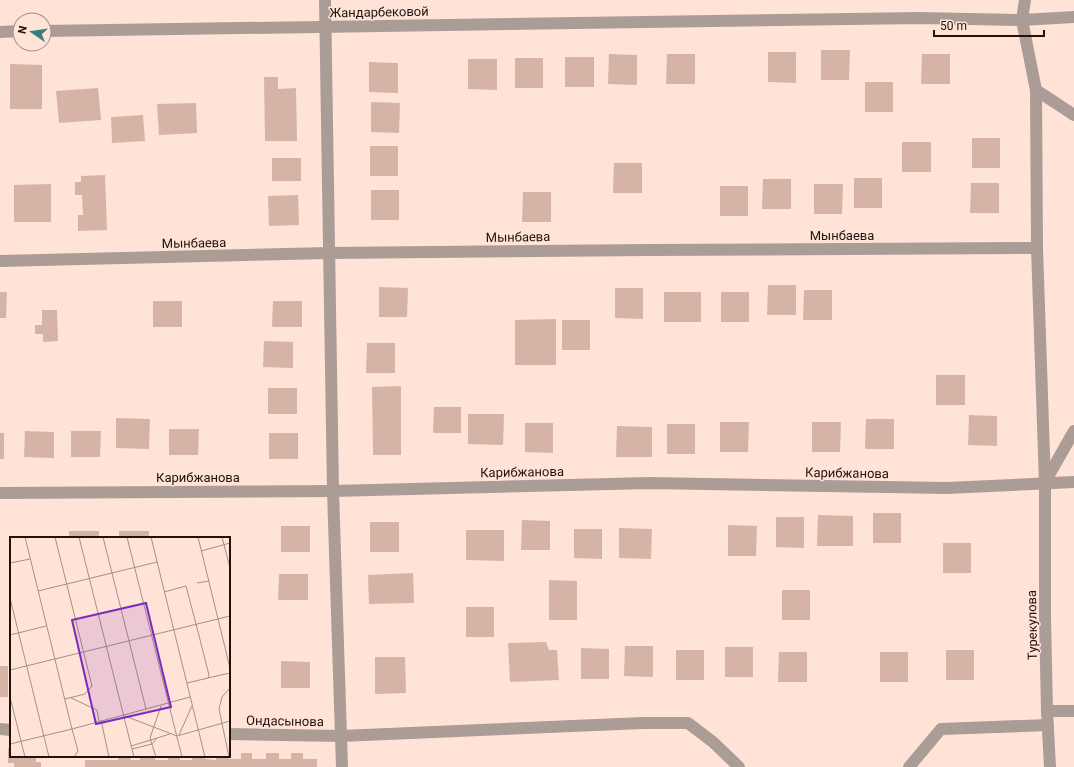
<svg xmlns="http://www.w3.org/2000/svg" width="1074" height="767" viewBox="0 0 1074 767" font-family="Roboto,sans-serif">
<rect width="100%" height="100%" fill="#ffe3d7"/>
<g fill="#d5b4a5">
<polygon points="821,50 850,50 849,80 821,80"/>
<polygon points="768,52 796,52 796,83 768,82"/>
<polygon points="609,54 637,55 637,85 608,84"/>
<polygon points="667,54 695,54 695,84 666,84"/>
<polygon points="922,54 950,54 950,84 921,84"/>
<rect x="565" y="57" width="29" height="30"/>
<rect x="515" y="58" width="28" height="30"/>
<polygon points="468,59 497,59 497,90 468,89"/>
<polygon points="369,62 398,63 398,93 369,92"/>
<polygon points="10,64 42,65 42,109 10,109"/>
<polygon points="264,77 278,77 278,89 296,88 297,141 265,141"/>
<rect x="865" y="82" width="28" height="30"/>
<polygon points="98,88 101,120 59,123 56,91"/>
<polygon points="371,102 400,103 399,133 371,132"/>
<polygon points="196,103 197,133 159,135 157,104"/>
<polygon points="143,115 145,141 112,143 111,117"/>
<rect x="972" y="138" width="28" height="30"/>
<rect x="902" y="142" width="29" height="30"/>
<rect x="370" y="146" width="28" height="30"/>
<rect x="272" y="158" width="29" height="23"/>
<polygon points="614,163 642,163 642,193 613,193"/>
<polygon points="105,175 107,230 78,231 78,215 83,215 82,195 75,195 75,182 81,182 81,176"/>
<rect x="854" y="178" width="28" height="30"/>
<polygon points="763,179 791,179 791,209 762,209"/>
<polygon points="971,183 999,183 999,213 970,213"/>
<polygon points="51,184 51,222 14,222 14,185"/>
<polygon points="814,184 843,184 842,214 814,214"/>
<rect x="720" y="186" width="28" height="30"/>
<rect x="371" y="190" width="28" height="30"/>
<polygon points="523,192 551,192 551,222 522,222"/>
<polygon points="298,195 299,225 269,226 268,196"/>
<polygon points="768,285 796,285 796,315 767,315"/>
<polygon points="379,287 408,288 407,317 379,317"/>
<polygon points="615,288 643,288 643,319 615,318"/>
<polygon points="804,290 832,290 832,320 803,320"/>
<polygon points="0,292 7,292 6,318 0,318"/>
<rect x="664" y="292" width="37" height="30"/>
<rect x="721" y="292" width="28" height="30"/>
<rect x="153" y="301" width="29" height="26"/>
<polygon points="273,301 302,301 302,327 272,327"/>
<polygon points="42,310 57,310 58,341 43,342 43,334 35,334 35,325 42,325"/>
<polygon points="556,319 556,365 515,365 515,320"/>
<rect x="562" y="320" width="28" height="30"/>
<polygon points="264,341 293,342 293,368 263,367"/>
<polygon points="367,343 395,343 395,373 366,373"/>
<rect x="936" y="375" width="29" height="30"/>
<polygon points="401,386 401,455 373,455 372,387"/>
<rect x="268" y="388" width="29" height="26"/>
<polygon points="434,407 461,407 461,433 433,433"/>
<polygon points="468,414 504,414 503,445 468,444"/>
<polygon points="969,415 997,416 997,446 968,445"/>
<polygon points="116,418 150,419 149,449 116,448"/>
<polygon points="866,419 894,419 894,449 865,449"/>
<polygon points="720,422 749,422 748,452 720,452"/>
<polygon points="812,422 841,422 840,452 812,452"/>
<polygon points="525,423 553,423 553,453 525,452"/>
<rect x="667" y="424" width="28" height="30"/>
<polygon points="617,426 652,427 652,457 616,457"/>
<polygon points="169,429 199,429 198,455 169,455"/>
<polygon points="25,431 54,432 54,458 24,457"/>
<polygon points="71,431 101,431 100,457 71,457"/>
<rect x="0" y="433" width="4" height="26"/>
<rect x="269" y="433" width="29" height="26"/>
<rect x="873" y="513" width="28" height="30"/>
<polygon points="818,515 853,516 853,546 817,546"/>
<polygon points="776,517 804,517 804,548 776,547"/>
<polygon points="522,520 550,521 550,550 521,550"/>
<rect x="370" y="522" width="29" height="30"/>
<polygon points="728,525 757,526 756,556 728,556"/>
<rect x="281" y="526" width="29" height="26"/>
<polygon points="619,528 652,529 651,559 619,558"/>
<polygon points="574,529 602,529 602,559 574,558"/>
<polygon points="466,530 504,530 504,561 466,560"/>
<rect x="69" y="531" width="30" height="7"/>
<rect x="119" y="531" width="30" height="7"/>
<rect x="943" y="543" width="28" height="30"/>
<polygon points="413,573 414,603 369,604 368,575"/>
<polygon points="279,574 308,574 308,600 278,600"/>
<polygon points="549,580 577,581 577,620 549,620"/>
<rect x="782" y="590" width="28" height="30"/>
<rect x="466" y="607" width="28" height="30"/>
<polygon points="546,642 549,650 557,650 559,680 510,682 508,643"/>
<polygon points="625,646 653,646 653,677 624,676"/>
<rect x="725" y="647" width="28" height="30"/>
<polygon points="581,648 609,649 609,679 581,679"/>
<rect x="676" y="650" width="28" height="30"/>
<rect x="946" y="650" width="28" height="30"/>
<polygon points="779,652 807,652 807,682 778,682"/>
<rect x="880" y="652" width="28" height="30"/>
<polygon points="375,657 405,657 406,693 375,694"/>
<polygon points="281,661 310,662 310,688 281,688"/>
<rect x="0" y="666" width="8" height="31"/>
<polygon points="8,748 11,748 11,756 36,756 36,762 41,762 41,767 14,767 14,763 8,763"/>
<polygon points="241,753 252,753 252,759 266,759 266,753 279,753 279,759 291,759 291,753 303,753 303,759 317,759 317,767 85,767 85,760 118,760 119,756 130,756 131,760 140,760 140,756 155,756 155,760 168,760 168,756 180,756 180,760 192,760 192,756 205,756 205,759 216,760 216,756 229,756 229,759 241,759"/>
</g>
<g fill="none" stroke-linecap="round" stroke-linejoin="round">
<g stroke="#ab9d96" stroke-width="12">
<polyline points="325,0 333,491 342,767"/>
<polyline points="1025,0 1022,20 1036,90 1037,248 1045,483 1045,617 1047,711 1050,767"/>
<polyline points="44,31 920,18 1022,20 1074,17"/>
<polyline points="0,32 20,31"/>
<polyline points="1036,90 1074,115"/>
<polyline points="0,261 328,253 649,250 1037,248"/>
<polyline points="1045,482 1074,431"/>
<polyline points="0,493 333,491 650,483 947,488 1074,482"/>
<polyline points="1047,711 1074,711"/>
<polyline points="0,729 11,730"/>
<polyline points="229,734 341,736 643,723 688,723 713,742 739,767"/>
<polyline points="909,767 941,729 1048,725"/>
</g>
</g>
<g text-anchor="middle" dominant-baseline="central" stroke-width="3" stroke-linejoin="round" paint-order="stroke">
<g font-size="13" fill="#1e130d" stroke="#ffe3d7">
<text transform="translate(379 12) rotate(-1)">Жандарбековой</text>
<text x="842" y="235">Мынбаева</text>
<text transform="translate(518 237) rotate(-1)">Мынбаева</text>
<text transform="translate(194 243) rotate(-1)">Мынбаева</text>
<text transform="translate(522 472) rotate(-1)">Карибжанова</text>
<text transform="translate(847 473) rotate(1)">Карибжанова</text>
<text x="198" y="477">Карибжанова</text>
<text transform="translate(1032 625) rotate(-91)">Турекулова</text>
<text transform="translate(285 721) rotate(1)">Ондасынова</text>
</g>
</g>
<g transform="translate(10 537)">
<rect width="220" height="220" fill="#ffe3d7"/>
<path fill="none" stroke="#a59086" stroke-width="1" d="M15 0 62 192 180 160M45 0 82 149 75 157 55 162M69 0 124 220M93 0 136 172M117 0 172 220M141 0 195 220M188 0 220 131M212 0 220 31M191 14 220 6M0 26 20 22M187 46 199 44M28 54 147 25M154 55 176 49 186 87 199 138 198 141 177 146M0 61 39 220M0 98 36 89M0 133 220 79M198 141 220 136M0 160 15 220M61 161 87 173 89 184M115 179 167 199 220 184M91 183 99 220M169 198 182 169M0 207 62 192 68 214 64 220M121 209 160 197M122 212 142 207 147 201M146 220 140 201 151 169M219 220 209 172 212 160 220 151"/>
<path fill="#7b2cbf" fill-opacity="0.15" stroke="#7b2cbf" stroke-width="2" d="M136 66 161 170 86 187 62 83Z"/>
<rect width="220" height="220" fill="none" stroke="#1e130d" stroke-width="2"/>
</g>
<g transform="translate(32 32) rotate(283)"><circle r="19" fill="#ffe3d7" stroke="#a59086"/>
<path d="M0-3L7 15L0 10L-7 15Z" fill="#367f7f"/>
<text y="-6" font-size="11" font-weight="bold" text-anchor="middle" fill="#1e130d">N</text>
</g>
<path d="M934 30v6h110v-6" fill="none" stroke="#1e130d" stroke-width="2"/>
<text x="940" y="30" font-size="12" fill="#1e130d" stroke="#ffe3d7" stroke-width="3" paint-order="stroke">50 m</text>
</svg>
